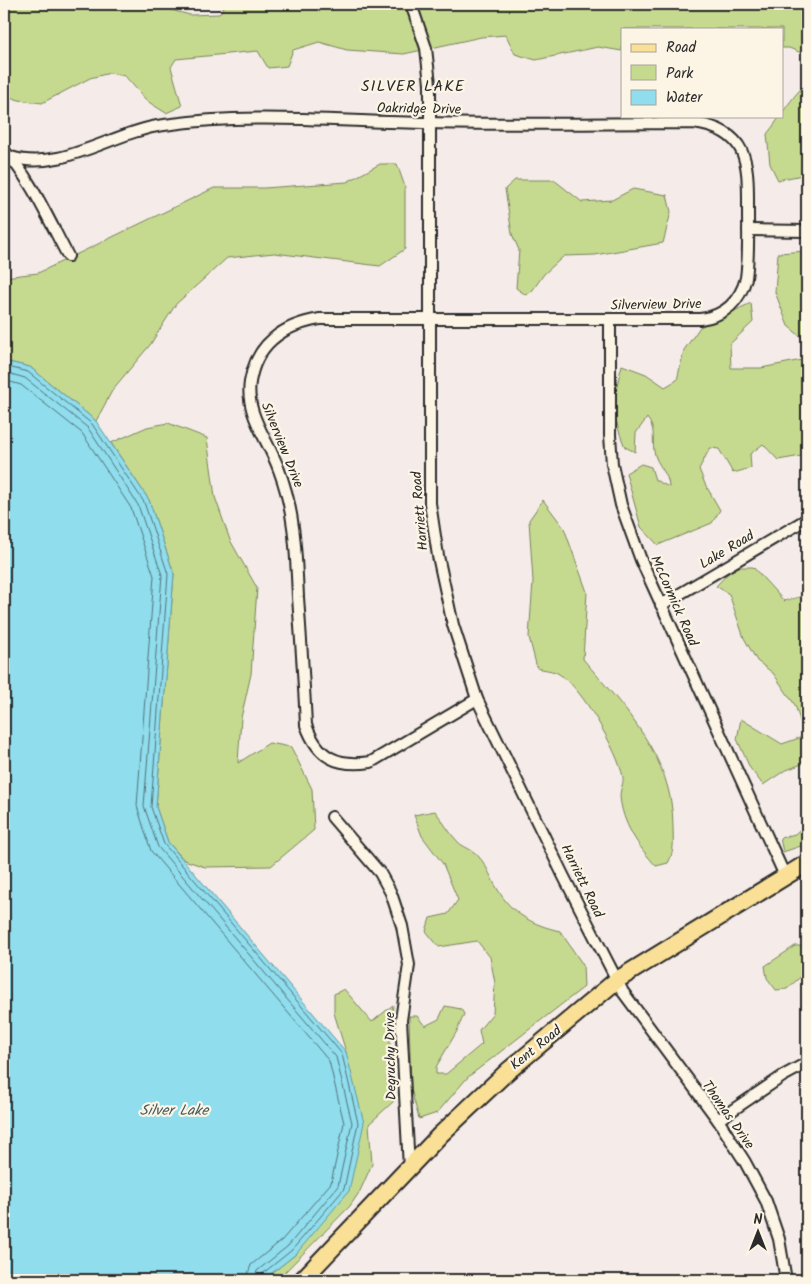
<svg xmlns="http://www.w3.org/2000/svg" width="811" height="1284" viewBox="0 0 811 1284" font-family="Kalam,sans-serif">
<rect width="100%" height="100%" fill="#f5ece9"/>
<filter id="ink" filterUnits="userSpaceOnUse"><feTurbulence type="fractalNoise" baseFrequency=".02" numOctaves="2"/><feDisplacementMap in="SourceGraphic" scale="10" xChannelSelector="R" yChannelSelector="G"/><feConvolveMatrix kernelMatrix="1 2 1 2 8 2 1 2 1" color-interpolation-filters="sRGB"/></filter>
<g filter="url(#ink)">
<g fill="#c6da8f" stroke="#78825d">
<polygon points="4,4 171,4 171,10 190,15 219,14 226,4 807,4 807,55 789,48 782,48 782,29 622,29 622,51 598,47 536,60 515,54 506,35 481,37 404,54 347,50 319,42 293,50 287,66 268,68 258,51 176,59 171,67 182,106 166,113 147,101 125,76 110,73 90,78 42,103 19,100 4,95"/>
<path d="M807 83V174L778 180 770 164 767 134C781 117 790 98 807 83Z"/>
<polygon points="380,164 397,164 405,187 405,249 380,266 274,253 227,258 176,304 150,345 113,389 96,421 30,367 4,361 4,277 38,273 214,188 264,188 347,182"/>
<polygon points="515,180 554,180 582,202 612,200 633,189 667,195 671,212 663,243 595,255 564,256 544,274 532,291 526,295 516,288 519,250 512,234 505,189"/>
<polygon points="807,251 807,342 788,326 775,292 778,253"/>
<path d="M751 303 753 322 730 344 731 368H761L807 359V455L778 460 763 444 750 454 751 468 733 473 719 449 710 448 699 469 705 484 720 510 712 523 658 545 641 527 626 473 641 464 651 467 655 480 669 487C669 473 656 465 654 451 652 438 656 429 647 418L636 433 635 452 625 447C611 414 613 399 622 365L646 374 665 387 677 380 684 350 700 327Z"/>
<polygon points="168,423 207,438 215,497 230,540 257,588 251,674 241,718 238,763 269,743 291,747 312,789 314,830 271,866 205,867 184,860 168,842 156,807 174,574 149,500 111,443 147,427"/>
<path d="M543 500 564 528 587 592 583 659C625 709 673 757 673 826 673 840 675 851 668 863L656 866C638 846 622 823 620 796 620 789 624 783 623 777 618 752 582 687 559 674 553 670 544 670 537 668L529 637 533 581 529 520Z"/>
<polygon points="734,567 753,567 784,601 807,595 807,762 784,771 763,785 750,768 737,739 741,719 782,744 805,736 795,705 773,673 757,661 744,638 729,594 716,586"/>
<path d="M435 811C443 821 449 833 458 842 464 848 473 849 479 857 488 867 491 879 498 890 512 914 533 925 560 931L583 965 584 987 468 1077 437 1113 419 1119 411 1089 409 1016H417L425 1026 439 1019 445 1006 461 1009 464 1014 457 1031 436 1067V1074H446L482 1044 479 1030 493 1013 495 983 490 957 477 941 439 947 426 931 430 918 448 914 458 900 443 864 422 836 414 815Z"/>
<polygon points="807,823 807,844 783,852 780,838 795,834"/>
<polygon points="795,946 807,946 807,971 787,989 776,990 767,978 765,966"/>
<polygon points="344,989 372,1022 393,1005 387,1081 395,1100 369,1124 372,1164 360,1191 350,1206 277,1280 263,1280 296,1254 346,1052 334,1013 334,994"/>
</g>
<polygon fill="#8fdded" stroke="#67969f" points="4,361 30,367 96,421 149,500 174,574 156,807 168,842 346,1052 364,1123 349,1191 296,1254 263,1280 4,1280"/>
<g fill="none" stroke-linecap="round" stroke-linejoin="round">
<g stroke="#537279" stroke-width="1">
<polyline points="4,366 28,372 92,424 144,502 168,574 151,807 164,844 342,1054 358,1123 344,1189 292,1250 262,1274 260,1280"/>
<polyline points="4,372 25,378 88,428 138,505 162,575 144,806 158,847 336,1057 352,1123 338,1186 288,1246 257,1271 254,1280"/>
<polyline points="4,380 21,385 82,433 131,508 154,576 137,806 151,851 329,1061 344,1123 331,1183 282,1240 251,1265 246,1280"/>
</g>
<g stroke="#2b2b2b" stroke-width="14">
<g id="street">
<polyline points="411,4 426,48 430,84 430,503 438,556 453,625 477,699 564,877 623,992 718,1120 745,1162 766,1201 779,1239 786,1280"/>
<path d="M4 151C29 174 51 225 68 256"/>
<path d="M11 157C61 173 114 131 164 125 251 112 342 122 429 123 518 125 606 123 694 123 751 131 748 165 748 212 748 234 749 256 746 278 740 301 725 316 700 319H320C283 325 256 344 250 382 245 414 269 441 279 470 295 512 296 553 298 597 301 640 304 682 306 725 318 758 337 767 371 762L477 699"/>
<polyline points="748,230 807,231"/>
<polyline points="610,319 610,435 612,464 621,505 641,560 785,876"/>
<polyline points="661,605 807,519"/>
<polyline points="332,817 380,873 391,893 402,926 409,965 401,1020 409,1168"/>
<polyline points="718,1120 783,1076 807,1063"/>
</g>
</g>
<g stroke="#2b2b2b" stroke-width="20">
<polyline id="primary" points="302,1280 440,1135 508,1071 617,980 807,863"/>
</g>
<use href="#street" stroke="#fcf5e5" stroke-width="10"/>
<use href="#primary" stroke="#fadf96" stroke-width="16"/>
</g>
</g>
<g text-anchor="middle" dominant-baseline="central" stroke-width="4.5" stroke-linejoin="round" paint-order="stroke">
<g font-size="14" fill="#2b2b2b" stroke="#fcf5e5">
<text transform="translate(419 109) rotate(1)">Oakridge Drive</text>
<text transform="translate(656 305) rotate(-1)">Silverview Drive</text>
<text transform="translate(282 445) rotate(68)">Silverview Drive</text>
<text transform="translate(420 511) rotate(-95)">Harriett Road</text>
<text transform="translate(727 550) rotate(-31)">Lake Road</text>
<text transform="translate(674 601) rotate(66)">McCormick Road</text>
<text transform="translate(582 881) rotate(64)">Harriett Road</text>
<text transform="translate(536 1048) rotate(-39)">Kent Road</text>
<text transform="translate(391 1056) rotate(-91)">Degruchy Drive</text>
<text transform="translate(728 1115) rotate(55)">Thomas Drive</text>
</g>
<g font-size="15" font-style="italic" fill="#44585c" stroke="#fcf5e5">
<text x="174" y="1111">Silver Lake</text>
</g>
<g font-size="16" letter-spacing="1" fill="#2b2b2b" stroke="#fcf5e5">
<text x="413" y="86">SILVER LAKE</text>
</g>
</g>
<rect width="811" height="1284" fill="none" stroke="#fcf5e5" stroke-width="20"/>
<rect x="10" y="10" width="791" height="1264" fill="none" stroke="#2b2b2b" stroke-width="2" filter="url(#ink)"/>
<rect x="621" y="28" width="162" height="90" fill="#fcf5e5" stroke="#a8a49b"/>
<rect x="631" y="44" width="25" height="8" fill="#fadf96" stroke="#a8a49b"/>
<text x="666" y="52" font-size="15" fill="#2b2b2b">Road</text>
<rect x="631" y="65" width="25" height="15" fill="#c6da8f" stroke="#a8a49b"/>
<text x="666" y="78" font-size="15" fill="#2b2b2b">Park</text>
<rect x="631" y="90" width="25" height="15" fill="#8fdded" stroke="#a8a49b"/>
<text x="666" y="102" font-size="15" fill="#2b2b2b">Water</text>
<g transform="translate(758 1232)" stroke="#fcf5e5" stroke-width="4" paint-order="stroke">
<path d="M0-4L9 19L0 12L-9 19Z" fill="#2b2b2b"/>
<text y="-8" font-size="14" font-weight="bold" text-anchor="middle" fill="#2b2b2b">N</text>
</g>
</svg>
